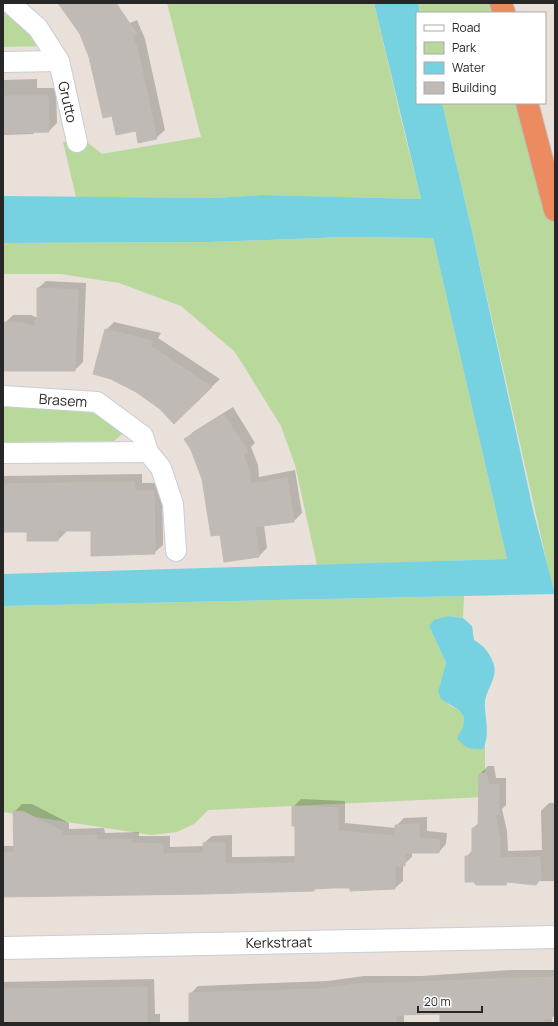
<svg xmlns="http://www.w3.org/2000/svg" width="558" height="1026" viewBox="0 0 558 1026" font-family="Manrope,sans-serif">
<rect width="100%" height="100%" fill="#e8e0d9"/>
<g fill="#b8d99b">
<polygon points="167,3 374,3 402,123 421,199 264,195 213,198 76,197 63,142 83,139 102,154 201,137"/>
<polygon points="418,3 509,3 511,13 420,13"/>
<polygon points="3,9 21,19 42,46 3,47"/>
<polygon points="442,103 533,103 555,198 555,591 551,581 472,231"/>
<polygon points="346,237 433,238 507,559 317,565 295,465 281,426 235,352 181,306 119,283 61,274 3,274 3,243 210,242"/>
<path d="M3 405C31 406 82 405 106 419 112 423 117 429 123 433L114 441 3 442Z"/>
<polygon points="464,596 463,618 449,616 429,626 446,663 438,691 449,705 459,710 464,717 463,727 482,749 485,745 485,797 208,810 194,824 177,832 151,835 3,812 3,606"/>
</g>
<g fill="#76d2e0">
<polygon points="374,3 418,3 420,13 417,13 417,103 442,103 472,231 534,514 555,594 3,606 3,574 507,559 433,238 346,237 210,242 3,243 3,196 213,198 264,195 421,199"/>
<path d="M449 616 463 618 472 626 474 640C483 645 489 652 493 662 499 676 487 688 485 701 484 717 491 734 483 749 471 750 464 748 457 738L463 727 464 717 459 710 441 699 438 691 446 663 429 626 434 620Z"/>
</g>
<g fill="#0003">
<polygon points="137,20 145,39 165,130 156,138 137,130 94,38"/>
<polygon points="37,79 37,88 56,88 57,123 49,131 36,131 33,134 3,135 3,80"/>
<polygon points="46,281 86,283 83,362 75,370 3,369 5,323 13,315 31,315 38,318 38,288"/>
<polygon points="114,322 161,333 158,338 220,379 174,422 106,330"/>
<polygon points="233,407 255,443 251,447 258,465 259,477 295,470 302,513 294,521 264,525 267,548 259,556 225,561 221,534 203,479 191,449 185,440 193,432"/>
<polygon points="142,474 142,483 162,483 163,545 154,553 92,530 66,530 66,532 58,540 28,531 3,531 3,476"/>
<polygon points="488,766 494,766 496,778 506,778 506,805 502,809 507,831 508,851 542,850 541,811 549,803 555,803 555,801 555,881 508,881 505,884 466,857 473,850 473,828 479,823 480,774"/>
<polygon points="301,799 345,801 345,823 396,828 396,826 404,818 427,817 427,831 447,833 446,844 439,852 412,852 412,857 403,865 403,881 395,888 316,888 313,890 3,896 3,846 15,846 14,812 22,804 32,804 69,823 69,829 104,828 105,833 139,832 139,836 170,836 170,847 205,846 204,843 212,836 232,835 232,857 296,856 296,825 293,807"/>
<polygon points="511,970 555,970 555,1016 552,1017 552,1023 441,1023 441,1013 404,1014 404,1023 208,1023 190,994 198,986 328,981 364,976 421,976"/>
<polygon points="154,979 155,1014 160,1014 160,1023 3,1023 3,982"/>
</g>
<g fill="#c0bab6" stroke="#c3bbb3">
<polygon points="58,3 116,3 137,34 132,36 137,47 157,139 138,143 136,131 116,135 112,116 103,118 89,57 80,34"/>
<polygon points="3,96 48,96 49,132 3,133"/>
<polygon points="37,288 78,290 75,371 3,371 4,322 22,323 35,327 35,320 37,320"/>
<polygon points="105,329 153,341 151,346 212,387 174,424 160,409 136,392 111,379 93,374"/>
<polygon points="224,414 248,452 243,454 250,474 251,484 287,478 294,522 255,527 259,557 224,562 220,535 211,536 202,479 191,450 184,439"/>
<polygon points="134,482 135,491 154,491 155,554 91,556 91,531 63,531 58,529 58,541 27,541 27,532 3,532 3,484"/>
<polygon points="486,773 489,785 499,785 499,814 495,814 500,839 500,858 540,857 541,878 536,885 507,882 506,885 476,885 474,882 465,882 465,856 472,856 472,828 478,828 479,774"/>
<polygon points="292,806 338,808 338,831 395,836 395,825 419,824 419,838 440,840 439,853 405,853 405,866 395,866 395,889 350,891 350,888 332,888 314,889 314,891 205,894 3,897 3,853 14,853 13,811 24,812 62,831 62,836 97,835 97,840 132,839 132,843 163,844 163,854 204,853 203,843 225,843 225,864 295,863 295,826 292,826"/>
<polygon points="555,977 555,1008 552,1008 552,1019 544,1018 544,1023 440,1023 440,1014 396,1015 396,1023 189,1023 189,993 320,989 356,984"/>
<polygon points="147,987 147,1023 3,1023 3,989"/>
</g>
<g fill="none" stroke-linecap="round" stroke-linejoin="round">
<g stroke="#c8cdd7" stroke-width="22">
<g id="minor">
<polyline points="10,3 38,28 59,61 77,142"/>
<polyline points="3,62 59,61"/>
<polyline points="3,396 97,402 143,436 148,452 161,468 173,504 176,551"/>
<polyline points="3,453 148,452"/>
</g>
</g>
<g stroke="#c8cdd7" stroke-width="24">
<polyline id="tertiary" points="3,948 555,937"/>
</g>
<g stroke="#bebebe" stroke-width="24">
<g id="motorway">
<polyline points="501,3 504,13"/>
<polyline points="527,103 555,210"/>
</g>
</g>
<use href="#minor" stroke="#fff" stroke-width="20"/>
<use href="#tertiary" stroke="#fff" stroke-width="22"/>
<use href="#motorway" stroke="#ec8b60" stroke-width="22"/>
</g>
<g text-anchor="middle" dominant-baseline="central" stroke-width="4" stroke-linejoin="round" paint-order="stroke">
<g font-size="14" fill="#272727" stroke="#fff">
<text transform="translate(68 102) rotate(77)">Grutto</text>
<text transform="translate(63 400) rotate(4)">Brasem</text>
<text transform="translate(279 942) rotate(-1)">Kerkstraat</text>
</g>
</g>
<rect width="558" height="1026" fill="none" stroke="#272727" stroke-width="8"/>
<rect x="416" y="12" width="130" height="92" fill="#ffffff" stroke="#a9a9a9"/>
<rect x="424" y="25" width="20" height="6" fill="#ffffff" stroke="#a9a9a9"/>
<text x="452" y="32" font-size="12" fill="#272727">Road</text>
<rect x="424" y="42" width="20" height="12" fill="#b8d99b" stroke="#a9a9a9"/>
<text x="452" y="52" font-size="12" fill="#272727">Park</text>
<rect x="424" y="62" width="20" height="12" fill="#76d2e0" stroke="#a9a9a9"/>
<text x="452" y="72" font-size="12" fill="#272727">Water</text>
<rect x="424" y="82" width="20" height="12" fill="#c0bab6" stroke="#a9a9a9"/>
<text x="452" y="92" font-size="12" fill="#272727">Building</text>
<path d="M418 1006v6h64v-6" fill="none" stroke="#272727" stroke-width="2"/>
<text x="424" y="1006" font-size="12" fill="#272727" stroke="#ffffff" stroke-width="3" paint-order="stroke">20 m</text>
</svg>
